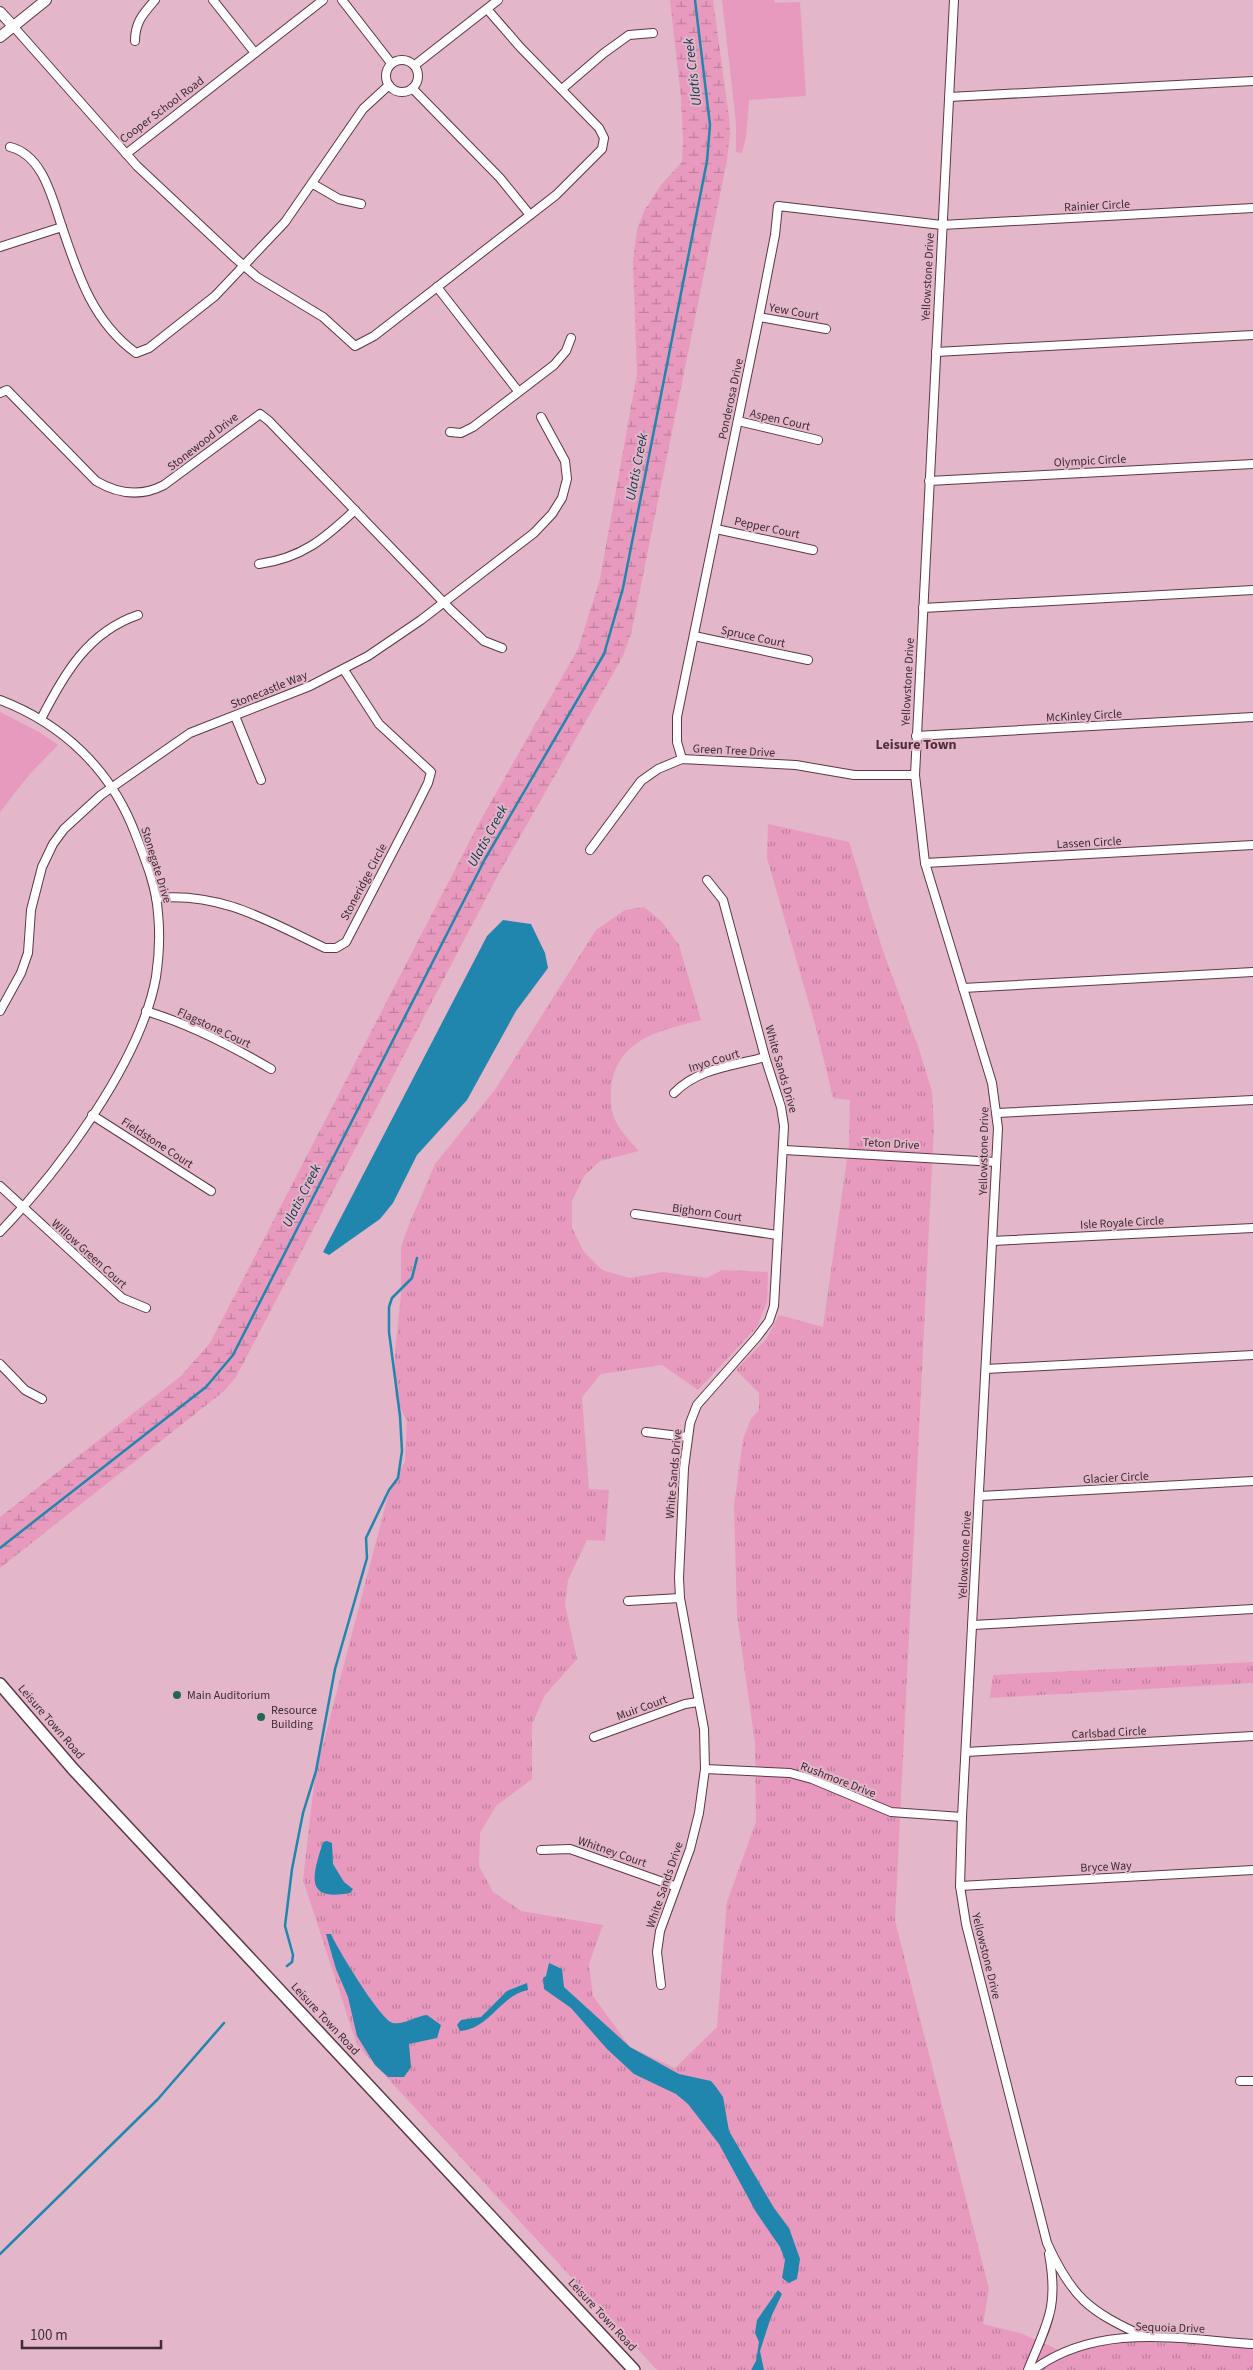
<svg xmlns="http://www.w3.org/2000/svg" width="1253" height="2370" viewBox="0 0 1253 2370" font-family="'Source Sans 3',sans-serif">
<defs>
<pattern id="grass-tufts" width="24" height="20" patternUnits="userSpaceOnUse" patternTransform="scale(1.25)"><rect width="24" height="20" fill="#e89abe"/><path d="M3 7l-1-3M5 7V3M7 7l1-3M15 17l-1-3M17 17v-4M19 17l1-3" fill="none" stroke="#bd7e9b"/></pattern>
<pattern id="wetland-marsh" width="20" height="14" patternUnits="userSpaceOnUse" patternTransform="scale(1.25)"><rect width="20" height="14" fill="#e89abe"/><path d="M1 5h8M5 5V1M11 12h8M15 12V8" fill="none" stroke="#bd7e9b"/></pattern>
</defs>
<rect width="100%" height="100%" fill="#e3b6c9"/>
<g fill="url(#grass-tufts)">
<path d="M768 824 849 842 882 948 919 1049 932 1092 934 1125 895 1921 989 2289 983 2324 1020 2333 1068 2354 1102 2341 1253 2345V2370H657L357 2045 303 1880 315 1775 388 1496 405 1461 407 1422 395 1396V1351L401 1295V1247L410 1222 435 1164 494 1091 596 930 625 910 644 907 661 921 679 945 701 1020C663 1030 621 1037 612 1082 610 1094 610 1108 615 1120 620 1131 631 1142 639 1151L600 1161 584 1176 572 1201V1228L584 1252 602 1270 629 1278 663 1272 707 1278 722 1270 768 1272 767 1302 757 1327 698 1390 662 1365 601 1374 582 1397 589 1489 609 1490 605 1541 587 1540 568 1580 565 1605 577 1659 545 1695 532 1724V1779L496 1806 480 1833 479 1866 493 1892 521 1911 603 1925 589 1964 593 1996 630 2047 675 2068 717 2027 727 1902 756 1822 755 1743 737 1615 734 1506 743 1439 751 1419 759 1410V1393L736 1370 766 1339 779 1315 823 1327 849 1145 850 1100 833 1098 816 1028 767 858Z"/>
<polygon points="1253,1662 1253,1683 990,1698 993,1675"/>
</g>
<polygon fill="url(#wetland-marsh)" points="670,0 713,0 729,117 730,134 727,160 631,634 623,656 498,875 236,1377 224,1391 0,1568 0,1517 181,1376 210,1343 479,823 578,649 600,579 637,374 633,261 637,230 644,211 661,185 682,162 683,140 681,97"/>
<g fill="#e89abe">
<polygon points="722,0 774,0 775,3 800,2 806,96 749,100 746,137 742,153 736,152 736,122"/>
<polygon points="0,712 39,732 58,745 29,775 0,812"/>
</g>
<g fill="#2186ae">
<polygon points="503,920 531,924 545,953 548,968 516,1011 467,1100 417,1155 393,1203 380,1219 329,1255 323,1252 487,936"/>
<path d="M327 1841 332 1843 333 1864 344 1882 353 1889 350 1893C303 1902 313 1874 323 1842Z"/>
<path d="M326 1934H331C337 1948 381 2021 393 2023 404 2025 416 2016 427 2015L441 2025 437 2038 409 2044 411 2067 404 2077H388L375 2065 357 2036 348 1997 336 1969Z"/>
<polygon points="549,1963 562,1969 564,1987 630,2047 679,2074 711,2081 716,2087 723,2097 729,2131 774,2208 789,2228 800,2259 797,2279 789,2283 782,2278 785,2260 780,2247 756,2212 719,2144 688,2104 676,2094 634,2074 607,2049 571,2008 544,1989 543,1978 546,1976"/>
<path d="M527 1983 528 1990C499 1996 491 2028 460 2031L457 2025 461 2020 481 2017 507 1991Z"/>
<polygon points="778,2290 782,2294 771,2317 760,2351 764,2370 751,2370 756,2361 759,2342 755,2333 757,2320"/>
</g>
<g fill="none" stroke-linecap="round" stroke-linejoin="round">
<g stroke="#2186ae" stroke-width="2.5">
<polyline points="0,1548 206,1387 233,1355 485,859 604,654 623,588 707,161 710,125 695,0"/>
<polyline points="287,1966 292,1962 293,1955 285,1926 292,1869 303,1813 316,1771 335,1669 367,1558 366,1538 389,1490 398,1478 402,1451 400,1416 389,1332 389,1307 392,1298 412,1278 417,1258"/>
<polyline points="0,2254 158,2099 224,2023"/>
</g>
<g stroke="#5c3849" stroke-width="10">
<g id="minor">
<polyline points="213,0 255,53"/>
<polyline points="342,0 391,63"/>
<path d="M954 0 915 775 925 863 992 1083 998 1128 962 1817 960 1886 966 1924 1047 2243C1072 2298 1089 2311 1143 2336"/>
<polyline points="13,26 137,166 235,258 257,277 323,317 355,346 374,336 556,195 602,149 604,138 599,128 520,47 487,9"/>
<path d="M135 41C135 22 143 14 155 0"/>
<circle cx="402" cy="76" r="16"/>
<polyline points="415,65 498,0"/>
<polyline points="413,89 500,178 530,215"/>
<polyline points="562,89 604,53 629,35 653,33"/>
<polyline points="949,97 1253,81"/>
<path d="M10 147C43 155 52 198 62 227"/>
<polyline points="126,154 323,0"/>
<polyline points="313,184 339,199 361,204"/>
<path d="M0 247 62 227C78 275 93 322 136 353L149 348 215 296 285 222 363 109 389 85"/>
<polyline points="437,287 518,391"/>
<polyline points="759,317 826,329"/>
<polyline points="936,352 1253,335"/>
<path d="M0 393 7 390 96 481C118 494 141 497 164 485L260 414 269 421 451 610 484 641 502 648"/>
<polyline points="738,421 818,440"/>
<polyline points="450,432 461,433 473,427 554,365 566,351 571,338"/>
<polyline points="929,481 1253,464"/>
<polyline points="716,529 813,550"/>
<path d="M259 564C302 558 324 539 355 510"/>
<polyline points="923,608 1253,590"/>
<polyline points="694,636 808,660"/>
<path d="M0 700C63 724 111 770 135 833 145 859 156 885 158 913 160 933 159 957 156 977 141 1061 59 1171 0 1232"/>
<polyline points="235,716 261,780"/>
<path d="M41 719C64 674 88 632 138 615"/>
<polyline points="916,736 1253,717"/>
<polyline points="682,759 677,742 677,717 759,317 775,235 778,206 942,225 1253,208"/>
<polyline points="590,850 641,781 658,769 682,759 796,765 854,775 915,775"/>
<polyline points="925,863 1253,845"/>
<path d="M156 898C222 892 268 921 325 948H336L346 942 413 813 428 783 431 772 379 724 344 670"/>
<polyline points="963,988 1253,972"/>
<polyline points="0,1011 21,973 28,953 31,910 42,867 53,844 64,829 101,795 190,733 310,686 368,656 421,620 534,533 552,514 562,498 567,479 565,461 541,417"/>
<path d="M146 1011C189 1024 232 1046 271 1069"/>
<path d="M674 1093C698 1068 733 1066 765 1057"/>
<polyline points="997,1113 1253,1100"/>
<polyline points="92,1115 211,1191"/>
<polyline points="784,1150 996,1162"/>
<polyline points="0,1186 122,1298 146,1308"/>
<polyline points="635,1214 777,1235"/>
<polyline points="992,1241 1253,1228"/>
<polyline points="0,1364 25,1390 42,1399"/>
<polyline points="986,1369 1253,1355"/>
<polyline points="646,1432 687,1437"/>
<polyline points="980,1496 1253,1481"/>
<polyline points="628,1601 680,1598"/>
<polyline points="973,1625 1253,1609"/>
<polyline points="594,1737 685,1704 698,1702"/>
<polyline points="966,1752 1253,1736"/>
<polyline points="705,1769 790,1773 812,1779 891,1812 962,1817"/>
<polyline points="541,1850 570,1849 674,1886"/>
<polyline points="960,1886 1253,1870"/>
<polyline points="661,1985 657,1952 660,1931 690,1849 699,1813 705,1769 704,1729 680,1598 679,1578 684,1468 690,1423 697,1405 757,1337 769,1321 774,1306 784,1126 781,1107 765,1057 723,900 707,880"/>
<polyline points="1240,2081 1253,2081"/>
<path d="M1028 2370C1047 2323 1059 2308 1049 2254"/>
<path d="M1033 2370C1098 2322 1179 2339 1253 2344"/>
</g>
</g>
<g stroke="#5c3849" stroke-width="12">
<g id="tertiary">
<polyline points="0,12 13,26"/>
<polyline points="0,37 46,0"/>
</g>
</g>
<g stroke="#5c3849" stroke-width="14">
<polyline id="secondary" points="0,1684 73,1769 634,2370"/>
</g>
<use href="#minor" stroke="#fff" stroke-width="8"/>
<use href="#tertiary" stroke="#fff" stroke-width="10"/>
<use href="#secondary" stroke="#fff" stroke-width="11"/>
</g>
<g fill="#256552" stroke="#e3b6c9" stroke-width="2">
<circle cx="177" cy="1695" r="5"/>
<circle cx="261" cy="1717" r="5"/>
</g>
<g text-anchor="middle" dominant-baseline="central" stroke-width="4" stroke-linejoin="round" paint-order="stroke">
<g font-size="12" fill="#3d2c34" stroke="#e3b6c9">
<text transform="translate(162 110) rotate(-37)">Cooper School Road</text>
<text transform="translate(1097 206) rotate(-3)">Rainier Circle</text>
<text transform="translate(928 277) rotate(-87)">Yellowstone Drive</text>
<text transform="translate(794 312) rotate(10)">Yew Court</text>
<text transform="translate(731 399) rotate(-78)">Ponderosa Drive</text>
<text transform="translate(780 420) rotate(13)">Aspen Court</text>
<text transform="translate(203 442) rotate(-38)">Stonewood Drive</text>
<text transform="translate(1090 461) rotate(-3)">Olympic Circle</text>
<text transform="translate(767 528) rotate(12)">Pepper Court</text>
<text transform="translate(753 637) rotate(12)">Spruce Court</text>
<text transform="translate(908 682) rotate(-87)">Yellowstone Drive</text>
<text transform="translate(269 690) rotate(-22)">Stonecastle Way</text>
<text transform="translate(1084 716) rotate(-3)">McKinley Circle</text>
<text transform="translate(734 751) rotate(3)">Green Tree Drive</text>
<text transform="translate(1089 843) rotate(-3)">Lassen Circle</text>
<text transform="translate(156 865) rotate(73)">Stonegate Drive</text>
<text transform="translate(364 882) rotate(-62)">Stoneridge Circle</text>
<text transform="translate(214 1028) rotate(25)">Flagstone Court</text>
<text transform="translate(714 1061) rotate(-17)">Inyo Court</text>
<text transform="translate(781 1069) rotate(74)">White Sands Drive</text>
<text transform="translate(157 1143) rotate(33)">Fieldstone Court</text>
<text transform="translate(891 1144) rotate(3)">Teton Drive</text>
<text transform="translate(984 1151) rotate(-89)">Yellowstone Drive</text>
<text transform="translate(707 1213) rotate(8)">Bighorn Court</text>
<text transform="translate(1122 1223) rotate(-3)">Isle Royale Circle</text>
<text transform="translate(89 1254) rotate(42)">Willow Green Court</text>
<text transform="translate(674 1474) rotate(-85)">White Sands Drive</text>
<text transform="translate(1116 1478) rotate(-3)">Glacier Circle</text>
<text transform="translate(965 1555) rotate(-87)">Yellowstone Drive</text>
<text transform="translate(642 1708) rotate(-20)">Muir Court</text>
<text transform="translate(51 1722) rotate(49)">Leisure Town Road</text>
<text transform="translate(1109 1733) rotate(-3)">Carlsbad Circle</text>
<text transform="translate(838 1780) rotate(21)">Rushmore Drive</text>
<text transform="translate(612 1852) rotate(19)">Whitney Court</text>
<text transform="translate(1106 1867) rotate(-3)">Bryce Way</text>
<text transform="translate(665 1885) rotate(-71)">White Sands Drive</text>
<text transform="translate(986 1956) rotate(76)">Yellowstone Drive</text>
<text transform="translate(325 2019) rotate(47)">Leisure Town Road</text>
<text transform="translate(602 2315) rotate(47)">Leisure Town Road</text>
<text transform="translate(1170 2328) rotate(2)">Sequoia Drive</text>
</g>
<g font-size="12" fill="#3d2c34" stroke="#e3b6c9" text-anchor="start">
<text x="187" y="1695">Main Auditorium</text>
<text x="271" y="1710">Resource<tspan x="271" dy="14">Building</tspan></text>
</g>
<g font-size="14" font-style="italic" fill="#0e3849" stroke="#e3b6c9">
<text transform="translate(693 72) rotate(-97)">Ulatis Creek</text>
<text transform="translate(637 467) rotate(-79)">Ulatis Creek</text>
<text transform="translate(488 836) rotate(-61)">Ulatis Creek</text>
<text transform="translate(302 1196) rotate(-63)">Ulatis Creek</text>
</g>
<g font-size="14" font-weight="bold" fill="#502d3d" stroke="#e3b6c9">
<text x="916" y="745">Leisure Town</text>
</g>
</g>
<path d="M22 2340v8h139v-8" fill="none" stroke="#3d2c34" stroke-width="2.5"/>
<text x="30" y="2340" font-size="15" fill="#3d2c34" stroke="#e3b6c9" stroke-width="4" paint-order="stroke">100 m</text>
</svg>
